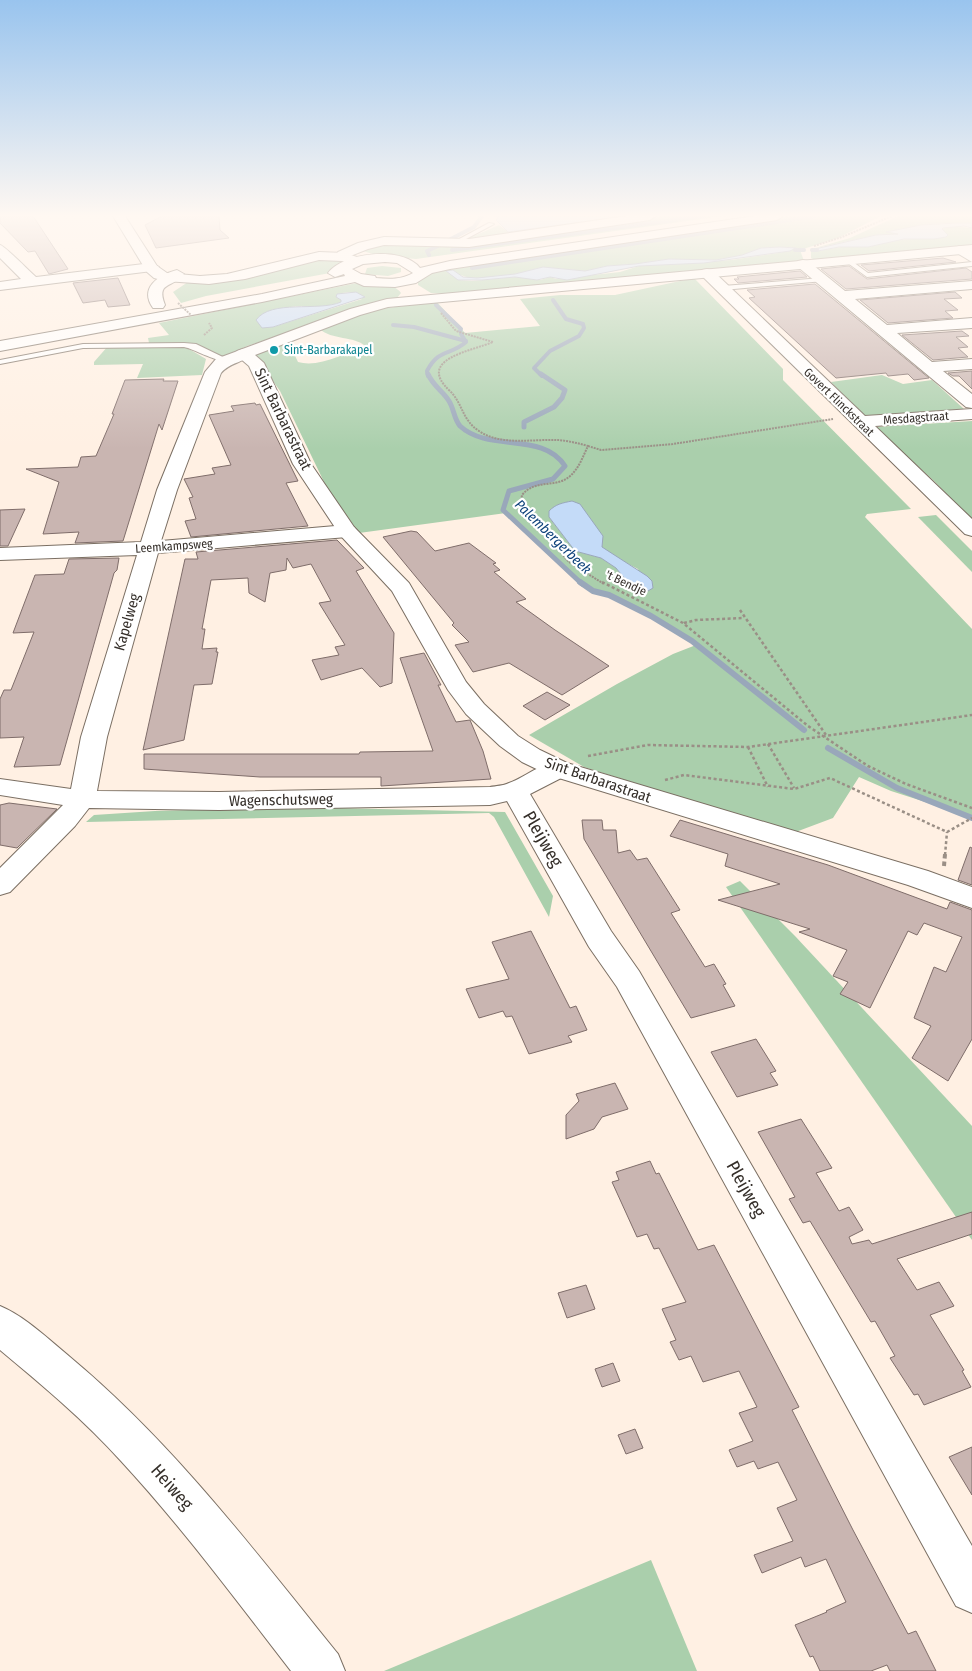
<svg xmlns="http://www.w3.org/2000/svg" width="972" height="1671" viewBox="0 0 972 1671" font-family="'Fira Sans Condensed',sans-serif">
<rect width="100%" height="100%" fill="#fff0e3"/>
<g fill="#aacfac" fill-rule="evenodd">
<polygon points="625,216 634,216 465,240 499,225 508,232"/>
<polygon points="664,216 723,216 416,259 376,255 360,250 377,243 442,245 648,219"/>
<path d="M792 216H881L838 238 800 250 804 261 448 294 431 293 418 285V281L429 273ZM780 247H792L778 253 731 260 639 266 620 272 556 279 550 277 540 280 515 277 472 281 458 280 453 275 457 274 470 278H486L515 274 543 267 585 271 607 266 635 264 669 259 716 260 742 255 761 248Z"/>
<polygon points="898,216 972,216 972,223 921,225 886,232 899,234 876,235 812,249 850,238"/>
<polygon points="951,226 972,228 972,247 815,260 811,258 811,250 818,251 847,246 868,247 895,240 946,237 948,235 942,229"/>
<polygon points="318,257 344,261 330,273 206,296 181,303 173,292 188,282"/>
<polygon points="382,266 401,268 401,272 388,276 365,274 367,268"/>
<path d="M694 278 783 369V380L911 509 867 514 865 517 972 629V817L891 791 859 777 833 818 793 833 584 767 529 735 617 684 673 654 696 645 680 632 647 614 597 591 576 578 506 513 359 533 326 486 280 391 254 354 288 341 298 362C319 368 345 353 365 346 355 336 331 340 320 329L371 310 437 302 465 333 540 326 520 299 560 295H615ZM549 517 602 541V547L611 555 638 569 647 591 638 589 630 585 616 568 601 558 575 551Z"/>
<path d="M357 283C370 284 394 282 401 293L397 298 247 346 223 357 191 343H149L148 338 169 335 159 323ZM351 292 362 299 273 327 265 313C277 310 289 306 301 306 316 306 326 308 341 302L342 293Z"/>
<polygon points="108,346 184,346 206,359 202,375 137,378 143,364 94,365 94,362"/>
<polygon points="882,375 903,384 932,380 964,409 863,416 831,382"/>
<polygon points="972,421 972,520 934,481 875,427"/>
<polygon points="936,515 972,551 972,572 918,517"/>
<polygon points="295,807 505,812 553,896 549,917 494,817 489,813 86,822 94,815 155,811"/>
<polygon points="740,881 795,936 972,1126 972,1240 726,887"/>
<polygon points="651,1560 697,1671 384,1671"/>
</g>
<g fill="#c4dbf8" stroke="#99a7ba">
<polygon points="495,216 625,216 508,232 496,220 498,218"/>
<polygon points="957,223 972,223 972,228 964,226 943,228 942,229 948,235 946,237 934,239 904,239 868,247 839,247 818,251 815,249 876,235 898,234 886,232 921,225"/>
<polygon points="780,247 796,248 790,251 704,263 639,266 567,280 550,277 537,280 515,277 482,280 458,280 446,271 453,270 463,277 477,278 515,274 543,267 585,271 607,266 635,264 669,259 716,260 742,255 761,248"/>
<path d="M356 292 365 297 273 327 262 328 256 320C271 299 318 312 341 302V300L336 297 337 294Z"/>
<path d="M572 501 580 504 603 536 602 547 647 576 652 581 653 588 648 591 638 589 630 585 616 568 601 558 575 551 549 517V511C556 504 562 503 572 501Z"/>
</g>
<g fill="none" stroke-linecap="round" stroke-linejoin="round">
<g stroke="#99a7ba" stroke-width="4">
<polyline points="445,242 474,227 482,216 480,216"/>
<polyline points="452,250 703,216"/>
<polyline points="795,250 804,250"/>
<polyline points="812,250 817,250"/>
<polyline points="429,255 427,251 438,246"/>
<polyline points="472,268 816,216"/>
<polyline points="436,305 461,329 460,331"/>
<polyline points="393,325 414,327 466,341"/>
<path d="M428 376 427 371C439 348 450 356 466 342L461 334"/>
<polyline points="542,376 534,368 550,351 579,336 584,328 583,324 566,319 553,300"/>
</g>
<g stroke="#99a7ba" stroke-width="5">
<path d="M428 374C433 386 443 391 449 401 454 409 454 419 460 426 489 453 543 431 565 466L553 479 509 491 503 510 582 584"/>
<polyline points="524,427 524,422 554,407 562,398 565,390 541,374"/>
</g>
<g stroke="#99a7ba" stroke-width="6">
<polyline points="580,582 593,591 609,595 651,616 692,641 804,730"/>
<polyline points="828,748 897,788 972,818"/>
</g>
</g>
<g fill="#c9b5b1" stroke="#7f6d6a">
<polygon points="0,216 33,216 68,269 49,274 35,251 28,252 0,223"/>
<polygon points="162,216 219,216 220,230 229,238 156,248 145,225"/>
<polygon points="943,258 956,262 869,271 861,265"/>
<polygon points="849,266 867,279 966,268 972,272 972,279 846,289 821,269"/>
<polygon points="800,271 807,277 738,283 734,279 739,279 737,277"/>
<polygon points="118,278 130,305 108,307 105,300 83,303 73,283"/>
<polygon points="815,284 929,378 914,380 908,374 888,376 886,373 836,378 749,298 755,297 747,290"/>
<polygon points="955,292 962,298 944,299 958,310 945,311 953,318 888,323 860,300"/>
<polygon points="962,331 969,336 956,337 968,347 958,348 968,357 933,360 902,335"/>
<polygon points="972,371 972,389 959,376 953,376 948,373"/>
<polygon points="164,379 163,381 178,381 162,430 159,424 123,541 75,543 79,532 43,534 59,482 26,469 78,467 81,457 96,456 114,414 112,414 125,380"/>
<polygon points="255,403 256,405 260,404 298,481 286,483 308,526 191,537 185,521 196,519 189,498 193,497 184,479 215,474 212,468 231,465 209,415 234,411 231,406"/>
<polygon points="25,509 8,546 0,546 0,510"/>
<polygon points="411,531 417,532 435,551 469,543 496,563 493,564 500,570 494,572 526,599 516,602 555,630 609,666 562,695 509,663 473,672 455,645 469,642 452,625 454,623 383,537"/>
<polygon points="337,540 364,568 356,571 394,633 392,683 380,687 362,668 321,680 312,660 339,655 335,647 345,645 319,603 331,601 311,564 293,568 287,558 286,570 270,573 265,602 249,593 248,578 211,580 202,629 205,629 202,649 217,648 216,652 218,652 212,684 194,685 184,740 143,750 185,559 198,559 196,552"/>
<polygon points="119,558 117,570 114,573 60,765 14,767 24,737 0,738 0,699 4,690 11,690 34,632 13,633 35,575 64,574 69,559"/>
<polygon points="424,653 441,685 438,685 456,722 470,720 483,751 491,779 381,786 381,777 260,777 144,769 144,754 359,754 360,752 433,751 400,658"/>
<polygon points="547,692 570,705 545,720 523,706"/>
<polygon points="9,803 57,809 17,848 0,845 0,805"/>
<polygon points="582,820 602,820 603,830 616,830 618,853 630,850 637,860 647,858 680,910 671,913 705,967 714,964 726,984 723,985 735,1006 691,1018 584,839"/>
<polygon points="680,820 828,865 947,909 950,902 972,910 972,1039 948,1081 912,1058 931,1026 914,1018 934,967 946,972 962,937 924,923 917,935 908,931 870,1008 840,994 848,982 833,976 847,950 799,932 810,929 718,900 780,884 725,866 728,854 670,836"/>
<polygon points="970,847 972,848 972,885 958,880"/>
<polygon points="531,931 570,1008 576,1006 587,1030 568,1036 572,1042 529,1054 512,1016 506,1017 503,1011 479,1018 466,989 509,979 492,942"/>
<polygon points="756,1039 776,1071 770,1073 778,1085 737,1097 711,1052"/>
<polygon points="615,1083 628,1109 602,1117 594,1129 566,1139 566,1115 579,1101 576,1094"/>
<polygon points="801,1119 832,1168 816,1173 839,1211 849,1207 863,1230 849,1237 852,1244 869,1240 872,1244 972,1212 972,1234 897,1259 917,1290 939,1282 954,1306 930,1315 964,1370 962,1371 971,1387 924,1405 918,1394 914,1395 890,1358 895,1356 875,1321 871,1322 810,1221 803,1223 789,1199 795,1197 758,1132"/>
<polygon points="650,1161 656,1174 659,1173 698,1250 714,1245 799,1407 792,1410 853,1530 908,1634 916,1631 936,1671 890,1671 887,1665 871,1671 820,1671 813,1656 810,1657 795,1625 827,1612 826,1611 846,1602 826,1559 805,1567 801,1557 762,1573 754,1555 793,1541 777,1508 797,1500 778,1462 758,1469 754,1461 737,1467 729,1450 753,1441 739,1413 757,1407 739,1371 703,1382 691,1356 679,1360 670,1342 676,1340 662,1309 686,1302 659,1248 654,1249 647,1234 637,1237 612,1182 619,1180 616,1172"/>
<polygon points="586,1285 595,1309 567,1318 558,1293"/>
<polygon points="613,1363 620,1381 602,1387 595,1369"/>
<polygon points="635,1429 643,1448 626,1454 618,1435"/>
<polygon points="972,1447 972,1495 949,1457"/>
</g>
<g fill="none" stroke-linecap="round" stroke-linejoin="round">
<g stroke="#7b6f63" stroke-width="2">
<g id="lane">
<polygon points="489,223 494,224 455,245 450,244"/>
<polygon points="845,259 849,259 868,273 972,262 972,266 867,277 845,261"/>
<polygon points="822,278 826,280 824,281 723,290 719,288 723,286"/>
<path d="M184 343 196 344 229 360C221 365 195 349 184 347L83 348 0 364V360L83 344Z"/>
</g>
</g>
<g stroke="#7b6f63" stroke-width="2">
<g id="street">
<polygon points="627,216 656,216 650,220 469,247 384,245 368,249 343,259 336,255 338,252 358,243 384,237 469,239"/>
<path d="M0 245C5 246 29 271 36 277L152 263 159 267 152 271 0 290V282L21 279 0 258Z"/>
<polygon points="959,246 972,252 972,262 952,250"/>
<polygon points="803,260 808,261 845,291 972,281 972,289 855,299 887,325 972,318 972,328 897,333 932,362 972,359 972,369 943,371 972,394 972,408 966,407 798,267 796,264 798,261"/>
<polygon points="707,269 712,270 865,416 972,409 972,419 875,426 972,519 972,536 965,534 702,276 700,273 702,270"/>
<path d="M177 270 184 274C172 289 156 281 165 305L163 308H153C139 288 158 275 177 270Z"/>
<path d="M243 349 249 351 251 354C244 363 230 362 221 373L177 490 161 541 347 525 354 527 357 531 354 535 347 537 158 553 107 737 97 791 219 792 490 787C496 786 503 786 509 783 528 776 546 758 567 763L571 769 567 775 530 794 611 931 639 971 972 1546V1613L956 1606 617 987 589 947 507 801 490 805 219 810 89 808 75 826 10 892 0 895V868L63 805 0 795V779L71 789 81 737 137 555 0 560V548L141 542 157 490 205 372 216 359Z"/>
<path d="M0 1306C26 1317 48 1339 70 1357 173 1443 254 1550 338 1654L345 1671H291C236 1600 182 1527 121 1461 84 1420 42 1385 0 1350Z"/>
</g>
</g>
<g stroke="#7b6f63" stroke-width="2">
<g id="secondary">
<polygon points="113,216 125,216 157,266 167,273 200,276 227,274 319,252 345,253 363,259 365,262 358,266 342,261 319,260 245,279 209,284 165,281 154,278 147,272"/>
<polygon points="972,245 972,253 388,307 360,315 255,355 264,363 311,464 354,527 409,583 466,682 484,704 518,736 540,750 567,763 928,871 972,887 972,908 908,885 549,775 522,762 500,746 466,714 448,690 392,591 340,535 293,464 249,366 235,354 237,351 350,309 387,299"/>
</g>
</g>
<g stroke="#7b6f63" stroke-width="2">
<path id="primary" d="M755 216H783L777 220 450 269 432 273 416 283 395 287 364 286 355 282 262 302 0 351V341L262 294 345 276 344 274 335 277 328 273C344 252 403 246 420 268L450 261ZM385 262 397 263 413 273C401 280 389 279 376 278L375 276 361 274 352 269 363 264Z"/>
</g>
<g stroke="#9a8f86" stroke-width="2" stroke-dasharray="2 1" stroke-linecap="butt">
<polyline points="814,246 842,237 892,216"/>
<path d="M441 313 456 331 493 342C472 351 415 359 450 391 463 404 462 420 479 431 501 446 532 439 558 440 568 441 578 443 588 446 583 456 579 469 569 477 555 488 535 479 522 495L521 503 525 511 569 562 604 584"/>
<polyline points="204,335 212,328 209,323"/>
<polyline points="588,446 601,450 673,444 833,419"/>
</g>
<g stroke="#9a8f86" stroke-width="2.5" stroke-dasharray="3 2.5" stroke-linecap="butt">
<polyline points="602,582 683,623 808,726 868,766 906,784 972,808"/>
<polyline points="740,610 826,735"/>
<polyline points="684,623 696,620 744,618"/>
<polyline points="768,744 794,788"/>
<polyline points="748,747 768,787"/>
<polyline points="588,756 648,745 748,747 972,715"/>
<polyline points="665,780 684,775 794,789 830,778 947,832"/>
<polyline points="947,832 972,818"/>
<polyline points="945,855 947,832"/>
</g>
<polyline stroke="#9a8f86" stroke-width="4" stroke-dasharray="4.5 3" stroke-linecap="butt" points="944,866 945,854"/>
<use href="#lane" fill="#fff" fill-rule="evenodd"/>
<use href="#street" fill="#fff" fill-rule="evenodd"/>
<use href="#secondary" fill="#fff" fill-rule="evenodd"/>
<use href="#primary" fill="#fff" fill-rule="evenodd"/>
<polyline stroke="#9a8f86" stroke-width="2" stroke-dasharray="2 1" stroke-linecap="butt" points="178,303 191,315"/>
</g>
<linearGradient id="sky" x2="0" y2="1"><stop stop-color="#99c4ee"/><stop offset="0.48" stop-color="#fff8f2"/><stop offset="1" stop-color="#fff8f2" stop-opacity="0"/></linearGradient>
<rect width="972" height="449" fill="url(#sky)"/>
<circle fill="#0f9aa8" stroke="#fff" stroke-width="2" cx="274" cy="350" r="5"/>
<g text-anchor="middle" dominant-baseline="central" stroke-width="4.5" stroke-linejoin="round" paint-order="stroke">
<g font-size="12" fill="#0d838f" stroke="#fff" text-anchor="start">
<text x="284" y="350">Sint-Barbarakapel</text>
</g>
<g font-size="12" fill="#352f2a" stroke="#fff">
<text transform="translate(839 402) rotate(44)">Govert Flinckstraat</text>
<text transform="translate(916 418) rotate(-4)">Mesdagstraat</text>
<text transform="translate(174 546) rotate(-4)">Leemkampsweg</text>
<text transform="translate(626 583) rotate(25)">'t Bendje</text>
</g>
<g font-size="14" font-style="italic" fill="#0d417a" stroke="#fff">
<text transform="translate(553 537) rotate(44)">Palembergerbeek</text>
</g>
<g font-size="15" fill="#352f2a" stroke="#fff">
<text transform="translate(283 419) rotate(64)">Sint Barbarastraat</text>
<text transform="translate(127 622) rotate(-74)">Kapelweg</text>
<text transform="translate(598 780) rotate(19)">Sint Barbarastraat</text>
<text transform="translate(281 800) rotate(-1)">Wagenschutsweg</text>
</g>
<g font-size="18" fill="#352f2a" stroke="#fff">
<text transform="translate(543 839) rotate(60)">Pleijweg</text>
<text transform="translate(746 1189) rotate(61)">Pleijweg</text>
<text transform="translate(172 1487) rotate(49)">Heiweg</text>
</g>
</g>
</svg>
